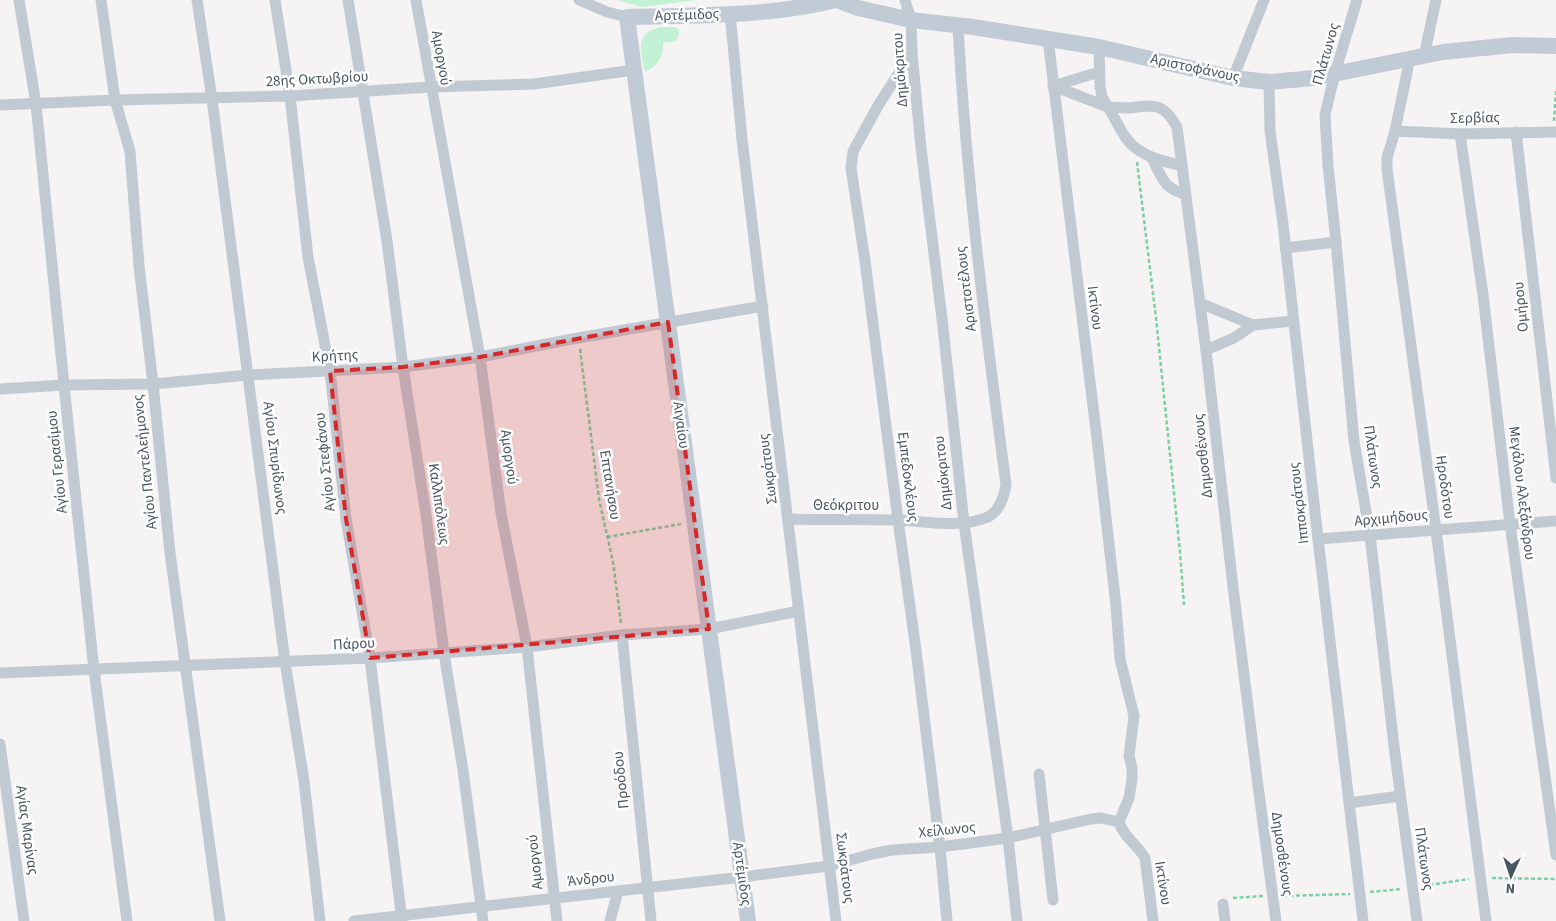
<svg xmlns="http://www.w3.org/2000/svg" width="1556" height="921" viewBox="0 0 1556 921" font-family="'Source Sans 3',sans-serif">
<rect width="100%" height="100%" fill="#f5f3f3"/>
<g fill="#c3f1d5">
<polygon points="617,0 697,0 642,7"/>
<path d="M662 27H676L679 30C681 41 671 43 663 42 664 57 657 66 645 72 641 50 633 33 662 27Z"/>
</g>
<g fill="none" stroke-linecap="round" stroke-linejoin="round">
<g stroke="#7ad0a6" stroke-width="2.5" stroke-dasharray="4 2.5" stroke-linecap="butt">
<polyline points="1554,121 1556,91"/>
<polyline points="1137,162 1156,318 1180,552 1184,605"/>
<polyline points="580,349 599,499 613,562 621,623"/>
<polyline points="607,537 681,524"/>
<polyline points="1492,878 1556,879"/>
<polyline points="1423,886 1469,879"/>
<polyline points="1370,892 1402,889"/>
<polyline points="1283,896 1350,894"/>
<polyline points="1233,898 1263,896"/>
</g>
<g stroke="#c1cad2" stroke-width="11">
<polyline points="19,0 36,104 64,385 94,670 127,921"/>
<polyline points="101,0 115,100 130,151 139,266 153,384 170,553 220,921"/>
<polyline points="197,0 212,99 285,662 304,781 320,921"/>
<polyline points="275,0 290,96 308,257 330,371 346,519 370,658 402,921"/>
<polyline points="348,0 387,241 403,367 426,515 444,653 463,770 483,921"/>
<polyline points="416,0 480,357 501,513 527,647 557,921"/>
<polyline points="579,0 607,12 627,17"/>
<polyline points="905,0 911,20 912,53 921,148 943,327 964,523 1008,838 1017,921"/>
<polyline points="1357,0 1335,73 1325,115 1328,165 1336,242 1354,441 1370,535 1394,746 1417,921"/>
<polyline points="730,13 742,139 836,921"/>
<polyline points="1048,39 1098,447 1116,606 1120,659 1134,716 1129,756 1132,768 1132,779 1129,798 1119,822"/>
<path d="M1099 47 1100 86 1102 97 1108 107C1115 107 1122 108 1129 108 1154 105 1163 102 1177 127L1206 350 1233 587 1257 778 1276 921"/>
<polyline points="912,53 879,104 857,144 853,152 851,168 865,261 898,520 916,650 940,847 947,921"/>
<polyline points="1424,56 1436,0"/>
<polyline points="1410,58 1395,131 1387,158 1387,169 1436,530 1486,921"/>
<polyline points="1233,78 1264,0"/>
<polyline points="1269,82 1270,131 1283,224 1318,539 1363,921"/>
<path d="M1053 86 1108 107C1114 116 1118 126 1124 135 1137 156 1160 160 1182 166"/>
<polyline points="1053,86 1099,72"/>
<polyline points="0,105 115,100 290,96 431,87 534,84 634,70"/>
<polyline points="1395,131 1460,134 1556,132"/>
<polyline points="1516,132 1556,478"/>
<polyline points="1460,134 1483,295 1510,524 1556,855"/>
<path d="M1152 158C1162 177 1163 188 1185 194"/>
<polyline points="1285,248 1336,242"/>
<polyline points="1200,303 1253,325 1293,321"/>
<polyline points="1206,350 1234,338 1253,325"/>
<polyline points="0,389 64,385 153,384 249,375 403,367 480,357 572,339 763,306"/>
<path d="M789 519C825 520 861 519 897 520 926 521 960 529 988 517 1000 511 1004 497 1006 485 986 332 966 179 958 25"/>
<polyline points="1318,539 1556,521"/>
<polyline points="622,635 651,921"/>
<polyline points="0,673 370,658 527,647 622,635 709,629 799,611"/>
<polyline points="0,744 24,921"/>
<polyline points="1039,774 1053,900"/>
<polyline points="1349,803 1400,796"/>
<polyline points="1223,904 1225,921"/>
<path d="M354 921 742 877 829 866 872 854 892 850 940 847 1008 838 1091 819 1101 818 1119 822C1124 838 1137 844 1145 858L1153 921"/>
<polyline points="610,921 618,891"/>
</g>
<g stroke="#c1cbd6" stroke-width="16">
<polyline points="837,0 858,8 911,20 973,27 1099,47 1233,78 1269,82 1314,78 1443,52 1513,45 1556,46"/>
<path d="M748 921 627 17C697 15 768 17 836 0"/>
</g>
</g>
<path fill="#d62828" fill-opacity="0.2" stroke="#d62828" stroke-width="4" stroke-dasharray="10 6" stroke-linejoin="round" d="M668 322 709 629 370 658 346 519 330 371 403 367 480 357Z"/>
<g text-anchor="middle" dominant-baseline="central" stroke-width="5" stroke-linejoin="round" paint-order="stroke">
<g font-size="15" fill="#4a5661" stroke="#fff">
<text transform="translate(687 15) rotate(-2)">Αρτέμιδος</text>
<text transform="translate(1326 54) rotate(-74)">Πλάτωνος</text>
<text transform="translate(441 58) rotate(80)">Αμοργού</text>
<text transform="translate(1195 68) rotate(12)">Αριστοφάνους</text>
<text transform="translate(900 70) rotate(-94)">Δημόκριτου</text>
<text transform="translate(317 79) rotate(-3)">28ης Οκτωβρίου</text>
<text transform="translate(1475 118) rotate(-1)">Σερβίας</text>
<text transform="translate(966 289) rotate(-97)">Αριστοτέλους</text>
<text transform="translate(1521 307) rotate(-96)">Ομήρου</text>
<text transform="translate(1095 308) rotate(83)">Ικτίνου</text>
<text transform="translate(335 356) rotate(-3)">Κρήτης</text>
<text transform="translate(681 425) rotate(82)">Αιγαίου</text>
<text transform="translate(1203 456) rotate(-96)">Δημοσθένους</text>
<text transform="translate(509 457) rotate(82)">Αμοργού</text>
<text transform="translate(1373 457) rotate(82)">Πλάτωνος</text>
<text transform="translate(275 458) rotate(83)">Αγίου Σπυρίδωνος</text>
<text transform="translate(57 462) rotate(-96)">Αγίου Γερασίμου</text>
<text transform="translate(145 462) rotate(-96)">Αγίου Παντελεήμονος</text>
<text transform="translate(325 462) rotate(-96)">Αγίου Στεφάνου</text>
<text transform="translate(768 469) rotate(-97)">Σωκράτους</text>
<text transform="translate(943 473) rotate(-96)">Δημόκριτου</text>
<text transform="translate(908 477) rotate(83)">Εμπεδοκλέους</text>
<text transform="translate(610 485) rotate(81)">Επτανήσου</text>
<text transform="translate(1445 487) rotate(82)">Ηροδότου</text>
<text transform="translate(1522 493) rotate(83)">Μεγάλου Αλεξάνδρου</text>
<text transform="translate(1299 503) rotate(-97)">Ιπποκράτους</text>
<text transform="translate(439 504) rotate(82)">Καλλιπόλεως</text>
<text x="846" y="505">Θεόκριτου</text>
<text transform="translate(1391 518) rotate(-5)">Αρχιμήδους</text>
<text transform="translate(354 644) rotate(-3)">Πάρου</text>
<text transform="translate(621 780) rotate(-96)">Προόδου</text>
<text transform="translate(27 830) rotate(82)">Αγίας Μαρίνας</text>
<text transform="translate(947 830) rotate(-6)">Χείλωνος</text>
<text transform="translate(1282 854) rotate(82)">Δημοσθένους</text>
<text transform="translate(1424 859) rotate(82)">Πλάτωνος</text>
<text transform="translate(535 862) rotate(-96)">Αμοργού</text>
<text transform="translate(845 868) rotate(83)">Σωκράτους</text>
<text transform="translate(742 874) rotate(82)">Αρτέμιδος</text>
<text transform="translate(591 879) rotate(-6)">Άνδρου</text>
<text transform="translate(1163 883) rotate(81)">Ικτίνου</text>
</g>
</g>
<g transform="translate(1511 876) rotate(183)" stroke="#ffffff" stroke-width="4" paint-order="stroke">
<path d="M0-4L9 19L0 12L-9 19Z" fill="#4a5661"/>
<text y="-8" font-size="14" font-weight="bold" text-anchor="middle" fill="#4a5661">N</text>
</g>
</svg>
